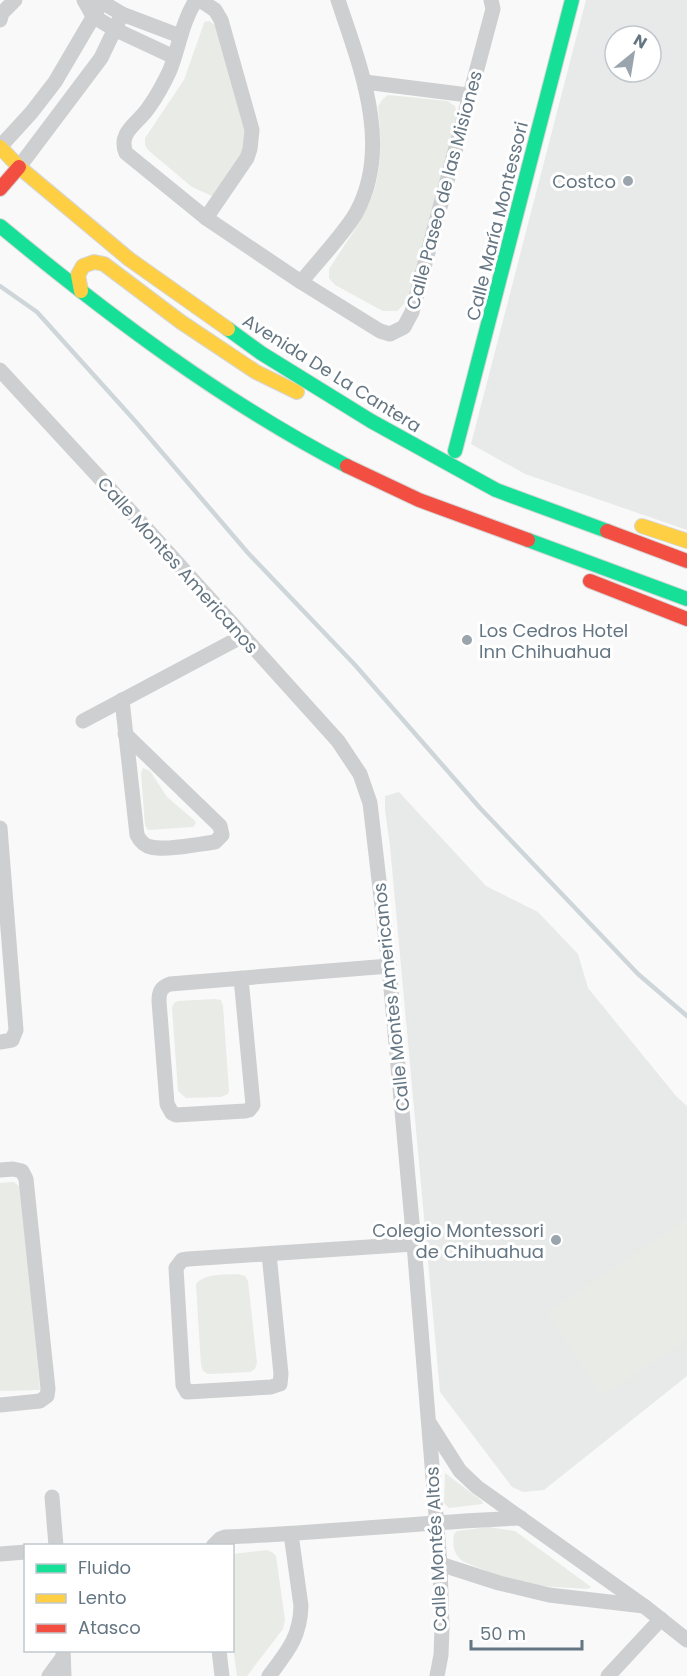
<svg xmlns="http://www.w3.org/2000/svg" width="687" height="1676" viewBox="0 0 687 1676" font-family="Poppins,sans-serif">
<rect width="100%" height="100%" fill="#f9f9f9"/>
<g fill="#e8e9e9" fill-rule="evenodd">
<path d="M586 0H687V530L525 474 471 444ZM615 36H651V72H615Z"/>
<polygon points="399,792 486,886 538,912 578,954 588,988 676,1096 687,1106 687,1376 544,1490 523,1492 512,1487 440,1392 390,846 385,810 385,796"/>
</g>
<g fill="#e8ebe6">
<polygon points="209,21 214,24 218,30 247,125 249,150 212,196 192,187 148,150 145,145 145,138 184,80 203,26 204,22"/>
<path d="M388 95 448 101 455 106 457 115 409 299 397 311H383L335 285 329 278V269C349 238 376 204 379 166 381 146 380 126 378 106L383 99Z"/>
<polygon points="143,768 150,771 167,797 194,820 196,823 193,827 148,830 145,825 141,773"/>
<polygon points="215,999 221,1000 223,1006 229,1091 228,1094 221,1097 186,1098 178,1091 172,1008 174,1003 178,1001"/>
<polygon points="14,1182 22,1189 40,1390 0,1391 0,1183"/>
<polygon points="687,1219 687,1339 602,1396 547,1313"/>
<path d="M238 1274 245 1276 248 1281 257 1363 255 1369 250 1372 208 1374 203 1371 201 1365 196 1284C204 1273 225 1275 238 1274Z"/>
<polygon points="445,1473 482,1501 483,1504 449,1508 444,1503"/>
<path d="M489 1527 515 1531 591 1587 588 1589 523 1585 464 1562C454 1555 452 1546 454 1534L457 1531Z"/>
<polygon points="266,1550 272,1552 276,1556 285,1620 283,1629 247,1676 237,1676 232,1640 233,1554"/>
</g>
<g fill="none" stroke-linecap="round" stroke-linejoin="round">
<polyline stroke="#ced6d9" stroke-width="4.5" points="0,286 37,312 136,422 248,553 355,665 480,808 638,974 687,1016"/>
<g stroke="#d5d6d7" stroke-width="16">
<g id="fast">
<path d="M0 226C109 316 222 401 347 466"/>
<polyline points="228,329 261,353 371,421 496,490 607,531"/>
<polyline points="455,451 572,0"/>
<polyline points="528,540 687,599"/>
</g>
</g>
<g stroke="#d5d6d7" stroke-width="16">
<g id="slow">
<polyline points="0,147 19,167 129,259 228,329"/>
<polyline points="81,291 78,275 83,266 94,262 104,264 181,322 256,372 297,392"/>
<polyline points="642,526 687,541"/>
</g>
</g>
<g stroke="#d5d6d7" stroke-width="16">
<g id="jam">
<polyline points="0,189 19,167"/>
<polyline points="347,466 419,500 528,540"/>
<polyline points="607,531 687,561"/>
<polyline points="590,581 687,619"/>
</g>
</g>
<g stroke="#cecfd0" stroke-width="15">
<polyline points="84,0 93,16 114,29 174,57"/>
<path d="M196 0C182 22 179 47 170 70 164 83 157 96 149 107 139 123 117 132 126 153L206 218 301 282 380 331 390 334 404 327 412 312 493 9 491 0"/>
<polyline points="200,0 215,10 221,20 252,130 250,149 247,158 206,218"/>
<polyline points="92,3 102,2 122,14 180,36"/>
<polyline points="0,20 2,13 15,0"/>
<polyline points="365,82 468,95"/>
<polyline points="0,147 31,113 55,82 102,2"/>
<polyline points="19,167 101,58 122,14"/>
<path d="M301 282C317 262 344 234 356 213 393 146 360 66 338 0"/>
<polyline points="0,370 145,527 338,741 360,774 370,803 389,966 414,1244 440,1564 442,1628 441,1655 437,1676"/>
<path d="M122 700 137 835C140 841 145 846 151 847 165 851 199 844 215 842L222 835 220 826 125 734"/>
<polyline points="83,721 243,636"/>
<polyline points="0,828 16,1030 12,1040 0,1042"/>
<path d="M241 978 253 1105 249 1110 245 1111 176 1115 172 1113 167 1104 159 1001C159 992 161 987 170 984L389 966"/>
<polyline points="0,1170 13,1169 22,1171 26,1179 48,1389 47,1396 40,1401 0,1405"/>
<polyline points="269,1254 281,1374 280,1384 271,1387 187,1392 183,1385 176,1268 182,1260 188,1259 414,1244"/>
<polyline points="430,1424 460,1471 477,1487 644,1606 687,1640"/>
<polyline points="52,1497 56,1546"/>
<path d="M213 1546 220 1539 225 1537C324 1533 422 1522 521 1518"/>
<polyline points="0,1554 26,1552"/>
<polyline points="440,1564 499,1583 549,1595 644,1606"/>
<polyline points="63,1650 64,1676"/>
<polyline points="219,1650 222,1676"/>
<polyline points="49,1676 63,1657"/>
<path d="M269 1676C287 1652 300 1638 301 1606L291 1534"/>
<polyline points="608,1676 661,1619"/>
</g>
<use href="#fast" stroke="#16e098" stroke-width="14"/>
<use href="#slow" stroke="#ffcf43" stroke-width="14"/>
<use href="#jam" stroke="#f24e42" stroke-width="14"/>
</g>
<g fill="#99a4ac" stroke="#fff" stroke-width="2">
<circle cx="628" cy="181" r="6"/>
<circle cx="467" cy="640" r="6"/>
<circle cx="556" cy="1240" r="6"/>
</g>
<g text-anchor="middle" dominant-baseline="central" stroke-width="6" stroke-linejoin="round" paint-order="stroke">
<g font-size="18" fill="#657683" stroke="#fff" text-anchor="end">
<text x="616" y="181">Costco</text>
<text x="479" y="630" text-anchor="start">Los Cedros Hotel<tspan x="479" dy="21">Inn Chihuahua</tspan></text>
<text x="544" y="1230">Colegio Montessori<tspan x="544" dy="21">de Chihuahua</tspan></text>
</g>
<g font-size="18" fill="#657683" stroke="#fff">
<text transform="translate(444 190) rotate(-75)">Calle Paseo de las Misiones</text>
<text transform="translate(497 221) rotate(-76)">Calle María Montessori</text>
<text transform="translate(332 373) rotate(32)">Avenida De La Cantera</text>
<text transform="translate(178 565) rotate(48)">Calle Montes Americanos</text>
<text transform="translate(391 997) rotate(-96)">Calle Montes Americanos</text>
<text transform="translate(436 1549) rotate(-93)">Calle Montés Altos</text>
</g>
</g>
<rect x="24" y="1544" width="210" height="108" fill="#ffffff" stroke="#c1c8cd" stroke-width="1.5"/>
<rect x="36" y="1564" width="30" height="9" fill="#16e098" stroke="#c1c8cd" stroke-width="1.5"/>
<text x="78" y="1574" font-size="18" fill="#657683">Fluido</text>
<rect x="36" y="1594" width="30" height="9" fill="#ffcf43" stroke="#c1c8cd" stroke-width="1.5"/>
<text x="78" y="1604" font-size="18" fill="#657683">Lento</text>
<rect x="36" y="1624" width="30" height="9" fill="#f24e42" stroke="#c1c8cd" stroke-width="1.5"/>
<text x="78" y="1634" font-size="18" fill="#657683">Atasco</text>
<g transform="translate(633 54) rotate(30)"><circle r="28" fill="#ffffff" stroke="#c1c8cd" stroke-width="1.5"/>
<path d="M0-4.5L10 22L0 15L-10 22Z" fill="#99a4ac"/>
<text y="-9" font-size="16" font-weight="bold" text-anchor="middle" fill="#657683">N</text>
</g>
<path d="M471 1640v9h111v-9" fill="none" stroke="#657683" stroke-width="3"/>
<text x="480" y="1640" font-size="18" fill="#657683" stroke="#ffffff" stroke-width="4.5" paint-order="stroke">50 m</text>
</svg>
